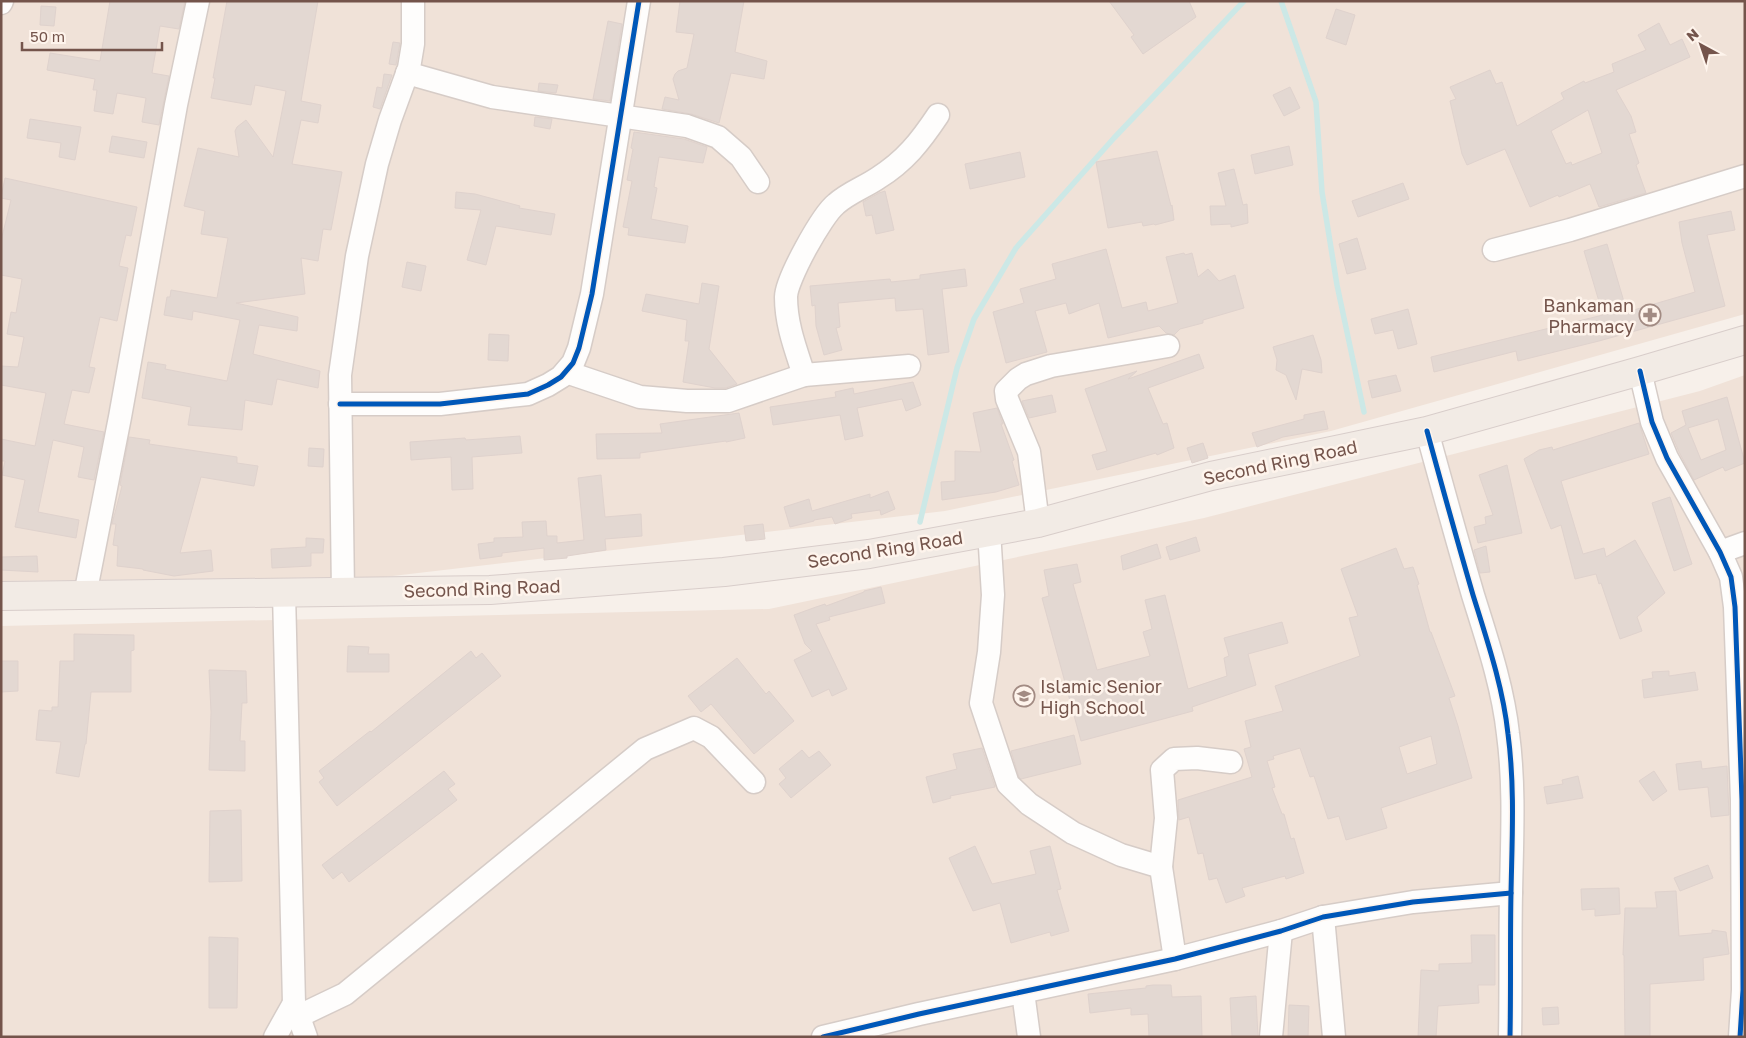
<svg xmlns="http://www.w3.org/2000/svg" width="1746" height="1038" viewBox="0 0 1746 1038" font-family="'Golos Text',sans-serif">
<rect width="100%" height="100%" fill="#f7f0ea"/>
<g fill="#f0e2d8">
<polygon points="1,1 1745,1 1745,314 1331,431 945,511 384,577 1,581"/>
<polygon points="1745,375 1745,1037 1,1037 1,626 769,609 1204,518 1700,391"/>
</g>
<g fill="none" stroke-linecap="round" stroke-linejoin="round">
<g stroke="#cce8e6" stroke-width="5.5">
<polyline points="1281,1 1316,102 1322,192 1337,285 1364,412"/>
<polyline points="920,522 957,368 974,319 1016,248 1114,138 1244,1"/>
</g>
</g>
<g fill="#e3d8d2" stroke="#dfd2cd" fill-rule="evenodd">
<polygon points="110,1 185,1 179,29 160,26 152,73 169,76 159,125 142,122 146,98 117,93 113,114 94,111 97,90 93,90 95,79 47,70 50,53 100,61"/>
<polygon points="227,1 318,1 301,101 321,105 318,123 301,120 292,164 342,172 331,230 323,229 318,261 301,258 305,294 236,303 298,317 297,331 259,325 253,354 320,371 318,388 277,379 272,405 245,400 242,430 188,425 191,407 142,398 148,362 166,365 165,369 227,381 240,320 193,311 192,320 164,315 167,297 170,297 171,290 217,298 228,238 201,234 205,211 184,206 198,148 239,157 235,131 237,127 246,120 273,157 286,91 255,85 251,105 211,98 215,78 213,78"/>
<polygon points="680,1 744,1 735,52 767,61 764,79 731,73 719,123 691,114 662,109 665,97 679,100 673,79 675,74 678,71 687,68 694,34 676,32"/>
<polygon points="1109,1 1189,1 1196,17 1143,54 1131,37 1134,35"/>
<polygon points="41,6 56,7 54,26 40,25"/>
<polygon points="1336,9 1355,15 1346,45 1326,38"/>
<polygon points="608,21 622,24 610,101 593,99"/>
<path d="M1659 23 1670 45 1682 39 1690 57 1616 90 1631 116 1636 132 1629 134 1639 163 1636 165 1646 193 1599 207 1590 184 1559 197 1558 195 1530 207 1505 149 1467 165 1462 154 1450 101 1456 99 1450 87 1490 70 1496 84 1502 82 1517 126 1564 99 1561 93 1584 81 1585 83 1614 72 1612 64 1646 50 1638 35ZM1588 110 1602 153 1572 165 1571 162 1566 164 1551 131Z"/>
<polygon points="393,42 400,43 396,65 389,64"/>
<polygon points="384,74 392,75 380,109 373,107 377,87 382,88"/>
<polygon points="539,83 558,85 556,93 538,91"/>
<polygon points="1290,87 1300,108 1284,116 1273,95"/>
<polygon points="535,117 552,119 550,129 534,126"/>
<polygon points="30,119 81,127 75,160 59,157 61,143 27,138"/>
<polygon points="634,132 684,139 707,147 703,163 659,157 654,187 657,188 651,219 688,226 685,243 628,235 629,228 623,227 632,181 627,180 633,149 631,148"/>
<polygon points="112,136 147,142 144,158 109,152"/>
<polygon points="1289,146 1293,165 1255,174 1251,155"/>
<polygon points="1157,151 1171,206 1172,205 1174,220 1155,225 1154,224 1143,226 1142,222 1108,228 1096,162"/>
<polygon points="1020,152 1025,177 970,189 965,164"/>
<polygon points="1234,169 1243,205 1247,204 1248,223 1231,227 1231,224 1211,225 1210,206 1226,206 1218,173"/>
<polygon points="5,178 137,207 131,236 126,235 119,266 128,268 117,321 100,317 89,367 95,368 89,393 72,390 64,424 104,432 94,480 78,477 84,447 53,440 38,512 79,520 76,538 15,527 25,480 2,475 5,461 1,461 1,439 35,446 46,393 1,385 1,366 18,367 24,337 7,334 11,312 16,313 22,279 1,275 1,241 11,200 1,198"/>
<polygon points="1403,183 1409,199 1358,217 1352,201"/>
<polygon points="885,191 894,230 876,234 872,215 866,216 863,202 879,193"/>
<polygon points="456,192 475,194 520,206 519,208 555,214 551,235 496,226 486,265 467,260 481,210 455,208"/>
<polygon points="1731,211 1735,230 1707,235 1725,306 1599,341 1518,361 1516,351 1434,372 1431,357 1603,315 1584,251 1607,244 1627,312 1695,292 1682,243 1679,222"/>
<polygon points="1357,238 1366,269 1347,274 1339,244"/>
<polygon points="1106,249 1122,308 1146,302 1148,311 1178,303 1166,257 1184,253 1185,255 1192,253 1198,277 1208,269 1219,281 1235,275 1244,308 1203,320 1203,323 1180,329 1174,335 1166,333 1159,326 1108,338 1099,303 1069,314 1066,303 1035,311 1047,352 1006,363 993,312 1024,303 1020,289 1056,279 1052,264"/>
<polygon points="407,262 426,266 421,291 402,287"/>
<polygon points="965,269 967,286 942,289 949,352 928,355 923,309 896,311 895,298 838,303 840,327 836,328 842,350 824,355 816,326 815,305 812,306 810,286 890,279 891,282 920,279 920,275"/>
<polygon points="702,283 719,286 709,349 737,384 726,388 715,388 683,382 689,341 685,341 687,320 642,311 646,294 699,304"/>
<polygon points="1408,309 1417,344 1398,349 1393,330 1375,334 1371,319"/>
<polygon points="489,334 509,335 508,361 488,360"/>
<polygon points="1313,335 1321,360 1322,373 1302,369 1296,400 1286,375 1276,370 1277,360 1273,347"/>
<polygon points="1199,354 1204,368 1148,388 1163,424 1167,423 1174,448 1157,455 1156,453 1097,470 1092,455 1107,451 1085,389 1137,371 1128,379"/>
<polygon points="1396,375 1401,391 1372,398 1368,381"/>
<polygon points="913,382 921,405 906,411 902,399 857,408 863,436 845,440 840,415 773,425 770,407 836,397 835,392 853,388 854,394"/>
<polygon points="1052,395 1056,412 1029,418 1022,401"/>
<path d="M1727 397 1745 463 1725 471 1723 467 1694 480 1679 452 1671 433 1686 425 1682 411ZM1718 419 1726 450 1701 460 1688 428Z"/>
<polygon points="997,408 1003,424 1001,424 1014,460 1012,461 1019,485 996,492 942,500 941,482 955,481 955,451 981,452 973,413"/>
<polygon points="1324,411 1328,429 1283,437 1257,447 1252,433 1304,419 1304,415"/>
<polygon points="739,413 745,438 726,442 726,441 640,453 640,458 597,459 596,434 662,433 660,424"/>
<polygon points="1639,423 1649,454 1561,481 1583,554 1604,548 1606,557 1635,540 1665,593 1637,617 1642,631 1620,639 1601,583 1599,584 1596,574 1575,579 1561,525 1551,529 1524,459 1539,450 1552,447 1553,450"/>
<polygon points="520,436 522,453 472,457 473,489 452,490 451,457 411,460 410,442 465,438 466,440"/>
<polygon points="129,437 150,440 149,444 237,457 237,463 258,466 254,486 201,477 180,553 211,550 213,571 174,576 143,570 143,569 117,566 118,546 113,545 116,524 112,524 122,486 120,485"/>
<polygon points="1203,443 1208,458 1192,463 1187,448"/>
<polygon points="309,448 324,449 323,467 308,466"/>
<polygon points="1507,465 1522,533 1478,543 1474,527 1486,524 1485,517 1493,515 1479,475"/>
<polygon points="601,475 605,517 641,514 642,536 605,539 606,550 567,556 567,558 544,560 544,548 502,553 502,556 480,559 478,544 494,542 494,538 523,537 522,522 546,521 547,536 557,536 557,543 584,540 578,478"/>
<polygon points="888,491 895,509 881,515 880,510 851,514 852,518 835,524 832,517 814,520 814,521 790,527 784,507 809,499 812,511 870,494 870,498"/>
<polygon points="1670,497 1692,564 1674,571 1652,503"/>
<polygon points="763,524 765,539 746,541 744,526"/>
<polygon points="1196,537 1200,551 1170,560 1166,547"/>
<polygon points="306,538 324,539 323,553 311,553 311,566 272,568 271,549 306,547"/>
<polygon points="1157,544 1161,558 1123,570 1121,556"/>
<polygon points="1486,546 1490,572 1480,573 1474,550"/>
<path d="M1396 548 1404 569 1413 567 1419 584 1417 585 1430 632H1431L1455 696 1449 698 1458 726 1472 778 1381 808 1387 828 1346 840 1339 816 1328 819 1314 776 1310 777 1300 748 1273 756 1274 759 1267 761 1275 787 1272 788 1282 814H1284L1291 839 1294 838 1304 873 1286 879 1285 876 1242 888 1245 896 1226 903 1217 878 1209 880 1203 853 1198 854 1189 817 1179 820 1178 800 1252 777 1244 749 1251 747 1245 721 1283 711 1275 686 1360 656 1349 618 1358 616 1341 569ZM1431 736 1437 764 1407 774 1399 747Z"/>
<polygon points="37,556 38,572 1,570 1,557"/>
<polygon points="1077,564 1081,582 1073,584 1097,670 1150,656 1143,632 1152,629 1145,600 1165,595 1188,689 1227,676 1224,658 1229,656 1224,638 1282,622 1288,643 1248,654 1256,685 1192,707 1193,711 1081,741 1042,598 1049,596 1044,570"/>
<polygon points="881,587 885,603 829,617 830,620 816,624 847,689 832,696 829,689 812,697 794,660 812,651 805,644 794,615 816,607 825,604 826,606 864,592 864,591"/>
<polygon points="74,634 134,635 134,650 131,651 131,692 91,692 86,744 85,744 79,777 56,773 61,742 36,740 39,710 52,711 52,707 58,707 60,661 74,661"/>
<polygon points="348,646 369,647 368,654 389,654 389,672 347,672"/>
<polygon points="471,651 476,658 482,653 501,676 337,806 319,782 324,778 319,771 370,731 371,732"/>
<polygon points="737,658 766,694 769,691 794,721 754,754 711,704 701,712 688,696"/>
<polygon points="1,661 18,661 18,691 1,692"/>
<polygon points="209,670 246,671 247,703 242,703 240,741 245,741 245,771 209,770 211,712"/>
<polygon points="1669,671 1669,676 1695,672 1698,690 1644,698 1642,680 1653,678 1652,672"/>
<polygon points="1074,735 1081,764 1021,779 1019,777 1011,751"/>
<polygon points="982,748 995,787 950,796 951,798 933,803 926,777 957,769 953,754"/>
<polygon points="802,750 809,758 819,751 831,765 791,798 779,784 786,778 779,769"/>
<polygon points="1701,761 1702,769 1727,766 1729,815 1711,817 1708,787 1679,790 1676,764"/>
<polygon points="444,771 455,784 448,789 457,800 349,882 342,872 333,879 322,865"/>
<polygon points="1654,771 1667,791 1653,801 1639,781"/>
<polygon points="1578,776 1583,798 1547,804 1544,787 1563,784 1562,780"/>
<polygon points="241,810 242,881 209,882 210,811"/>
<polygon points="975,846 992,884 1036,874 1030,851 1050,846 1061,889 1057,890 1069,931 1051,936 1050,932 1011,943 1000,903 973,911 949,858"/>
<polygon points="1708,865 1713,878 1680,891 1674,878"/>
<polygon points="1619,888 1620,914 1595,916 1595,909 1582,910 1581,889"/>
<polygon points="1676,891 1679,936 1712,933 1712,930 1726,932 1729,954 1703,958 1704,980 1650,984 1650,1037 1625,1037 1624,955 1623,955 1625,908 1657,908 1655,892"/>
<polygon points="1471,935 1495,935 1495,985 1478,985 1479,1003 1438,1006 1436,1037 1418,1037 1421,970 1439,971 1439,964 1472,963"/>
<polygon points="209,937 238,938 237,1008 209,1008"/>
<polygon points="1171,985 1172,997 1201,996 1202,1037 1149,1037 1148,1014 1131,1015 1131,1008 1090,1013 1088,994 1146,988 1146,986 1153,985"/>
<polygon points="1256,996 1258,1037 1232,1037 1230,998"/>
<polygon points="1289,1005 1309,1006 1308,1037 1288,1037"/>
<polygon points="1558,1007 1559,1024 1543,1025 1542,1008"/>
</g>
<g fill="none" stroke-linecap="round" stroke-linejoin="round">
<g stroke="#d6ccc7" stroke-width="25">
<g id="minor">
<polyline points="1,3 2,1"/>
<polyline points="407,73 492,97 687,126 718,137 741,157 758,182"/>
<polyline points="1494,250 1570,230 1745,176"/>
<polyline points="1640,371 1652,422 1667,458 1720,552 1731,577 1735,607 1742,800 1743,990 1740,1037"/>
<polyline points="566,372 640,397 687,401 728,401 804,375 909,366"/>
<path d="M804 375C796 350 786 325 786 297 786 280 822 215 836 204 848 193 865 187 878 178 905 161 920 142 938 115"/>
<polyline points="340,404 440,404 528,394 548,385 561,377 573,363 579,348 592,294 639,1"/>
<path d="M1427 431C1442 486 1457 540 1473 595 1487 640 1503 687 1508 734 1515 787 1512 840 1511 893 1510 941 1511 989 1510 1037"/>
<polyline points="1038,523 1029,452 1007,399 1006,391 1018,379 1026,374 1051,366 1168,346"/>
<polyline points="989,531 993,595 989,652 981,703 1008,784 1029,804 1073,833 1121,855 1161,867 1175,959"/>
<polyline points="1720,552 1745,543"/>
<polyline points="343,592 340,375 357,256 377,164 390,120 409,68 413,44 413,1"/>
<polyline points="284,593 294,1003 306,1037"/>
<polyline points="85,595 120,417 176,105 198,1"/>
<polyline points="1161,867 1166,818 1162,770 1174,759 1197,758 1231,762"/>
<polyline points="1323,917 1334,1037"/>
<polyline points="1023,992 1029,1037"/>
<polyline points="299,1016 345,994 645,749 694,728 711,737 754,782"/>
<polyline points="275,1037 294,1003"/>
<polyline points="823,1037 919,1014 1175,959 1281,931 1323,917 1413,902 1511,893"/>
<polyline points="1271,1037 1281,931"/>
</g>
</g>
<g stroke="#d8cdca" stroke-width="30">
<polyline id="major" points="1,596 490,590 724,572 869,554 1038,523 1211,476 1427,431 1640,371 1745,340"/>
</g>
<use href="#minor" stroke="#fefdfc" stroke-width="22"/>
<use href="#major" stroke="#f2ebe5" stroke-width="28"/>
<g stroke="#fef4ec" stroke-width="8">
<g id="cycleway">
<polyline points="1640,371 1652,422 1667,458 1720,552 1731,577 1735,607 1742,800 1743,990 1740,1037"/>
<polyline points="340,404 440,404 528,394 548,385 561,377 573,363 579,348 592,294 639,1"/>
<path d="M1427 431C1442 486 1457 540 1473 595 1487 640 1503 687 1508 734 1515 787 1512 840 1511 893 1510 941 1511 989 1510 1037"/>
<polyline points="823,1037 919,1014 1175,959 1281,931 1323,917 1413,902 1511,893"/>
</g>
</g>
<use href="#cycleway" stroke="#0057b8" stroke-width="5"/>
</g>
<defs>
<g id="pharmacy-ring" transform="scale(1.125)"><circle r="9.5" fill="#fef4ec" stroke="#a28b83" stroke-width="1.5"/><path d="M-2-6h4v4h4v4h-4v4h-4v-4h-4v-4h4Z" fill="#a28b83"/></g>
<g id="school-ring" transform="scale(1.125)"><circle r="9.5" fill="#fef4ec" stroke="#a28b83" stroke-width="1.5"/><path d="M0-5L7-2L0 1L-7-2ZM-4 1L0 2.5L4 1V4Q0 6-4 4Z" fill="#a28b83"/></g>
</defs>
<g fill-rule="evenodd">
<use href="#pharmacy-ring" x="1650" y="315"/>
<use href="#school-ring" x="1024" y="696"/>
</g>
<g text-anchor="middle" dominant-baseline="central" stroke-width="5" stroke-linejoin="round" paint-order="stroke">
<g font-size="18" fill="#74544b" stroke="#fef4ec" text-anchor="end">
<text x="1634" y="305">Bankaman<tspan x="1634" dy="21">Pharmacy</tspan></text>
<text x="1040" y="686" text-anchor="start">Islamic Senior<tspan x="1040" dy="21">High School</tspan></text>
</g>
<g font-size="18" fill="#74544b" stroke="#fef4ec">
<text transform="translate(1280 462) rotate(-12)">Second Ring Road</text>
<text transform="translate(885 549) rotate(-9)">Second Ring Road</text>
<text transform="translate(482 588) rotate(-2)">Second Ring Road</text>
</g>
</g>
<rect width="1746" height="1038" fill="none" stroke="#74544b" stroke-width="5"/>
<g transform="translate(1701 45) rotate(320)" stroke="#fef4ec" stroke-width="4" paint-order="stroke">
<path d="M0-4L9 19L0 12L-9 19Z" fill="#74544b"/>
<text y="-8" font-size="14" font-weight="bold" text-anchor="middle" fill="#74544b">N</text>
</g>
<path d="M22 42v8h140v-8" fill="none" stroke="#74544b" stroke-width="2.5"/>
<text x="30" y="42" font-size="15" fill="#74544b" stroke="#fef4ec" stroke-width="4" paint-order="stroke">50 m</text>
</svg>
